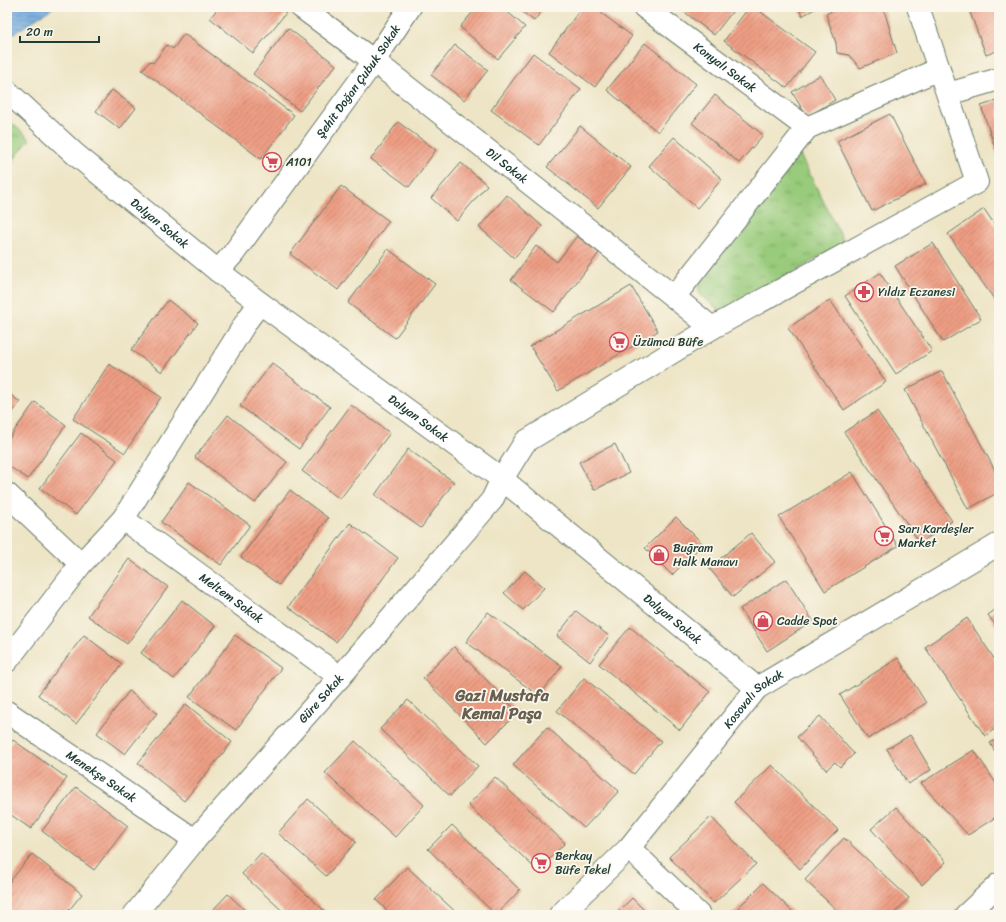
<svg xmlns="http://www.w3.org/2000/svg" width="1006" height="922" viewBox="0 0 1006 922" font-family="Sriracha,sans-serif">
<defs>
<pattern id="grass-tufts" width="24" height="20" patternUnits="userSpaceOnUse"><rect width="24" height="20" fill="#99cb7b"/><path d="M3 7l-1-3M5 7V3M7 7l1-3M15 17l-1-3M17 17v-4M19 17l1-3" fill="none" stroke="#7ca666"/></pattern>
<pattern id="water-rules" width="6" height="5" patternUnits="userSpaceOnUse"><rect width="6" height="5" fill="#6ea8de"/><path d="M0 2.5h6" fill="none" stroke="#5a8ab5"/></pattern>
<pattern id="building-hatch" width="6" height="6" patternUnits="userSpaceOnUse"><rect width="6" height="6" fill="#ee9e84"/><path d="M-1 1l2-2M0 6l6-6M5 7l2-2" fill="none" stroke="#c0826d"/></pattern>
</defs>
<rect width="100%" height="100%" fill="#fbf7ec"/>
<filter id="ink" filterUnits="userSpaceOnUse"><feTurbulence type="fractalNoise" baseFrequency=".025" numOctaves="2"/><feDisplacementMap in="SourceGraphic" scale="8" xChannelSelector="R" yChannelSelector="G"/><feConvolveMatrix kernelMatrix="1 2 1 2 8 2 1 2 1" color-interpolation-filters="sRGB"/></filter>
<filter id="wash" filterUnits="userSpaceOnUse"><feTurbulence type="fractalNoise" baseFrequency=".012" numOctaves="4" result="noise"/><feDisplacementMap in="SourceGraphic" scale="16" xChannelSelector="R" yChannelSelector="G"/><feGaussianBlur stdDeviation="0.9" result="paint"/><feColorMatrix in="noise" values="0 0 0 0 0 0 0 0 0 0 0 0 0 0 0 0 0 1.4 0 .05"/><feComposite in="paint" operator="in"/></filter>
<g filter="url(#wash)">
<rect width="100%" height="100%" fill="#eee5c6"/>
<g fill="url(#grass-tufts)" stroke="#5c8458">
<polygon points="7,119 30,139 7,168"/>
<polygon points="798,151 844,242 724,314 700,294 696,279"/>
</g>
<polygon fill="url(#water-rules)" stroke="#467289" points="7,7 54,7 7,38"/>
<g id="blocks">
<g fill="url(#building-hatch)">
<polygon points="219,7 278,7 286,13 253,53 210,18"/>
<polygon points="477,7 502,7 525,27 498,59 460,27"/>
<polygon points="516,7 545,7 534,21"/>
<polygon points="582,7 593,7 632,36 595,87 549,52"/>
<polygon points="678,7 736,7 714,35"/>
<polygon points="749,7 754,7 815,52 787,88 724,41"/>
<polygon points="798,7 818,7 802,16"/>
<polygon points="839,7 883,7 897,53 860,68 849,55 837,53 836,43 826,14"/>
<polygon points="968,7 999,7 999,50 986,55"/>
<polygon points="288,28 336,65 300,111 253,74"/>
<polygon points="184,34 294,115 261,159 142,70 150,61 153,63 167,45 173,49"/>
<polygon points="645,43 696,84 658,132 607,90"/>
<polygon points="455,45 488,70 464,100 431,75"/>
<polygon points="533,53 581,89 539,145 491,110"/>
<polygon points="820,75 835,100 807,117 792,92"/>
<polygon points="112,90 136,108 120,129 96,111"/>
<polygon points="715,95 763,135 739,163 692,123"/>
<polygon points="999,100 999,159 981,106"/>
<polygon points="890,114 926,184 872,211 837,141"/>
<polygon points="398,122 436,150 409,187 371,159"/>
<polygon points="580,126 631,167 598,208 547,167"/>
<polygon points="674,137 722,179 697,208 649,166"/>
<polygon points="461,163 487,185 457,221 431,198"/>
<polygon points="341,186 389,221 338,290 290,254"/>
<polygon points="507,195 542,226 514,258 479,227"/>
<polygon points="984,209 999,231 999,306 948,234"/>
<polygon points="577,236 599,253 554,312 511,280 536,246 557,262"/>
<polygon points="933,243 981,319 943,342 895,266"/>
<polygon points="388,249 435,284 395,338 348,303"/>
<polygon points="880,273 932,351 896,374 845,296"/>
<polygon points="631,286 658,331 558,391 530,346"/>
<polygon points="168,300 198,323 162,372 131,350"/>
<polygon points="830,300 886,382 844,410 788,328"/>
<polygon points="272,363 330,407 299,449 240,406"/>
<polygon points="109,364 161,397 125,453 73,419"/>
<polygon points="942,371 999,478 999,492 968,509 905,390"/>
<polygon points="7,392 20,402 7,420"/>
<polygon points="35,402 66,425 28,479 7,465 7,441"/>
<polygon points="351,405 390,433 340,499 302,471"/>
<polygon points="877,411 952,521 920,543 844,432"/>
<polygon points="228,415 287,462 255,503 195,457"/>
<polygon points="81,433 117,460 76,515 40,488"/>
<polygon points="615,444 629,473 594,490 579,462"/>
<polygon points="408,449 454,482 421,528 375,495"/>
<polygon points="852,472 898,546 825,591 779,517"/>
<polygon points="189,482 250,525 221,565 161,522"/>
<polygon points="290,490 328,518 279,585 241,557"/>
<polygon points="676,517 703,544 672,575 645,548"/>
<polygon points="350,523 398,558 336,642 288,607"/>
<polygon points="751,533 775,562 733,597 709,568"/>
<polygon points="129,559 168,587 127,644 88,616"/>
<polygon points="525,571 544,588 523,610 504,593"/>
<polygon points="786,579 813,621 767,651 740,609"/>
<polygon points="182,600 215,626 174,679 141,653"/>
<polygon points="999,607 999,630 988,615"/>
<polygon points="576,611 609,636 590,662 557,636"/>
<polygon points="488,612 562,666 539,696 466,642"/>
<polygon points="967,618 999,666 999,726 985,736 925,647"/>
<polygon points="630,627 710,692 680,730 599,664"/>
<polygon points="84,635 122,664 76,724 38,695"/>
<polygon points="235,635 281,668 236,730 189,697"/>
<polygon points="454,647 518,712 487,743 423,678"/>
<polygon points="898,658 926,703 868,739 840,695"/>
<polygon points="584,678 661,741 634,774 557,711"/>
<polygon points="129,691 157,713 125,754 97,733"/>
<polygon points="408,700 478,766 450,796 380,729"/>
<polygon points="186,704 232,742 184,801 138,763"/>
<polygon points="820,716 854,754 840,767 835,762 826,770 797,737"/>
<polygon points="547,727 619,791 584,828 513,765"/>
<polygon points="910,735 931,770 908,784 887,749"/>
<polygon points="999,738 999,758 990,743"/>
<polygon points="13,740 67,778 31,829 7,812 7,748"/>
<polygon points="355,741 424,805 395,837 325,773"/>
<polygon points="974,750 999,788 999,815 968,835 921,783"/>
<polygon points="772,765 838,830 800,869 734,802"/>
<polygon points="495,777 565,843 538,871 468,805"/>
<polygon points="76,787 128,826 94,870 42,831"/>
<polygon points="308,799 356,842 326,876 278,833"/>
<polygon points="896,807 946,862 922,885 871,829"/>
<polygon points="711,817 756,864 714,903 669,857"/>
<polygon points="452,825 520,890 496,915 428,849"/>
<polygon points="844,838 909,898 893,915 842,915 805,880"/>
<polygon points="261,853 327,913 324,915 287,915 242,874"/>
<polygon points="32,854 82,894 65,915 7,915 7,885"/>
<polygon points="407,867 459,915 392,915 376,900"/>
<polygon points="763,883 796,915 731,915"/>
<polygon points="228,894 250,915 208,915"/>
<polygon points="632,898 649,915 615,915"/>
</g>
</g>
</g>
<g filter="url(#ink)">
<use href="#blocks" fill-opacity="0" stroke="#677867" stroke-width="1"/>
<g fill="none" stroke-linecap="round" stroke-linejoin="round">
<g stroke="#677867" stroke-width="24">
<g id="minor">
<path id="s1" d="M301 7 374 61 674 297 712 328"/>
<path id="s2" d="M644 7 807 128"/>
<path id="s3" d="M7 91 75 154 218 271 260 303 502 479 757 688"/>
<polyline points="948,94 999,79"/>
<path id="s4" d="M218 271 233 254 374 61 410 7"/>
<polyline points="674,297 807,128 939,69"/>
<polyline points="7,494 81,564"/>
<path id="s5" d="M123 519 340 677"/>
<polyline points="7,661 81,564 123,519 248,319 260,303"/>
<path id="s6" d="M7 712 195 840"/>
<polyline points="629,848 699,915"/>
<path id="s7" d="M134 915 195 840 340 677 492 500 502 479 525 442 712 328 977 182 918 7"/>
<path id="s8" d="M560 915 629 848 757 688 999 544"/>
<polyline points="966,915 999,884"/>
</g>
</g>
<use href="#minor" stroke="#fff" stroke-width="22"/>
</g>
</g>
<defs>
<g id="supermarket-ring" transform="scale(1)"><circle r="9.5" fill="#fbf7ec" stroke="#d1495b" stroke-width="1.5"/><path d="M-6-5.5h2.5l.6 2H6L4.5 2H-2.5L-4.4-4H-6ZM-1.5 3.2a1.3 1.3 0 1 0 .1 0ZM3 3.2a1.3 1.3 0 1 0 .1 0Z" fill="#d1495b"/></g>
<g id="pharmacy-ring" transform="scale(1)"><circle r="9.5" fill="#fbf7ec" stroke="#d1495b" stroke-width="1.5"/><path d="M-2-6h4v4h4v4h-4v4h-4v-4h-4v-4h4Z" fill="#d1495b"/></g>
<g id="shop-ring" transform="scale(1)"><circle r="9.5" fill="#fbf7ec" stroke="#d1495b" stroke-width="1.5"/><path d="M-5-2.5h2.3a2.7 3.5 0 0 1 5.4 0H5L5.5 6h-11ZM-1.5-2.5h3a1.5 2.3 0 0 0-3 0Z" fill="#d1495b"/></g>
</defs>
<g fill-rule="evenodd">
<use href="#supermarket-ring" x="272" y="162"/>
<use href="#pharmacy-ring" x="864" y="292"/>
<use href="#supermarket-ring" x="619" y="342"/>
<use href="#supermarket-ring" x="884" y="536"/>
<use href="#shop-ring" x="659" y="555"/>
<use href="#shop-ring" x="763" y="621"/>
<use href="#supermarket-ring" x="541" y="863"/>
</g>
<g text-anchor="middle" dominant-baseline="central" stroke-width="3.5" stroke-linejoin="round" paint-order="stroke">
<g font-size="12" fill="#1f3d34" stroke="#fbf7ec">
<text stroke="none"><textPath href="#s2" startOffset="101">Konyalı Sokak</textPath></text>
<text stroke="none"><textPath href="#s4" startOffset="236">Şehit Doğan Çubuk Sokak</textPath></text>
<text stroke="none"><textPath href="#s1" startOffset="260">Dil Sokak</textPath></text>
<text stroke="none"><textPath href="#s3" startOffset="202">Dalyan Sokak</textPath></text>
<text stroke="none"><textPath href="#s3" startOffset="526">Dalyan Sokak</textPath></text>
<text stroke="none"><textPath href="#s5" startOffset="134">Meltem Sokak</textPath></text>
<text stroke="none"><textPath href="#s3" startOffset="850">Dalyan Sokak</textPath></text>
<text stroke="none"><textPath href="#s7" startOffset="286">Güre Sokak</textPath></text>
<text stroke="none"><textPath href="#s8" startOffset="291">Kosovalı Sokak</textPath></text>
<text stroke="none"><textPath href="#s6" startOffset="114">Menekşe Sokak</textPath></text>
</g>
<g font-size="12" fill="#1f3d34" stroke="#fbf7ec" text-anchor="start">
<text x="286" y="162">A101</text>
<text x="878" y="292">Yıldız Eczanesi</text>
<text x="633" y="342">Üzümcü Büfe</text>
<text x="898" y="529">Sarı Kardeşler<tspan x="898" dy="14">Market</tspan></text>
<text x="673" y="548">Buğram<tspan x="673" dy="14">Halk Manavı</tspan></text>
<text x="777" y="621">Cadde Spot</text>
<text x="555" y="856">Berkay<tspan x="555" dy="14">Büfe Tekel</tspan></text>
</g>
<g font-size="16" font-weight="bold" fill="#675f50" stroke="#fbf7ec">
<text x="502" y="695">Gazi Mustafa<tspan x="502" dy="18">Kemal Paşa</tspan></text>
</g>
</g>
<rect width="1006" height="922" fill="none" stroke="#fbf7ec" stroke-width="24"/>
<path d="M20 36v6h79v-6" fill="none" stroke="#1f3d34" stroke-width="2"/>
<text x="26" y="36" font-size="12" fill="#1f3d34" stroke="#fbf7ec" stroke-width="3" paint-order="stroke">20 m</text>
</svg>
